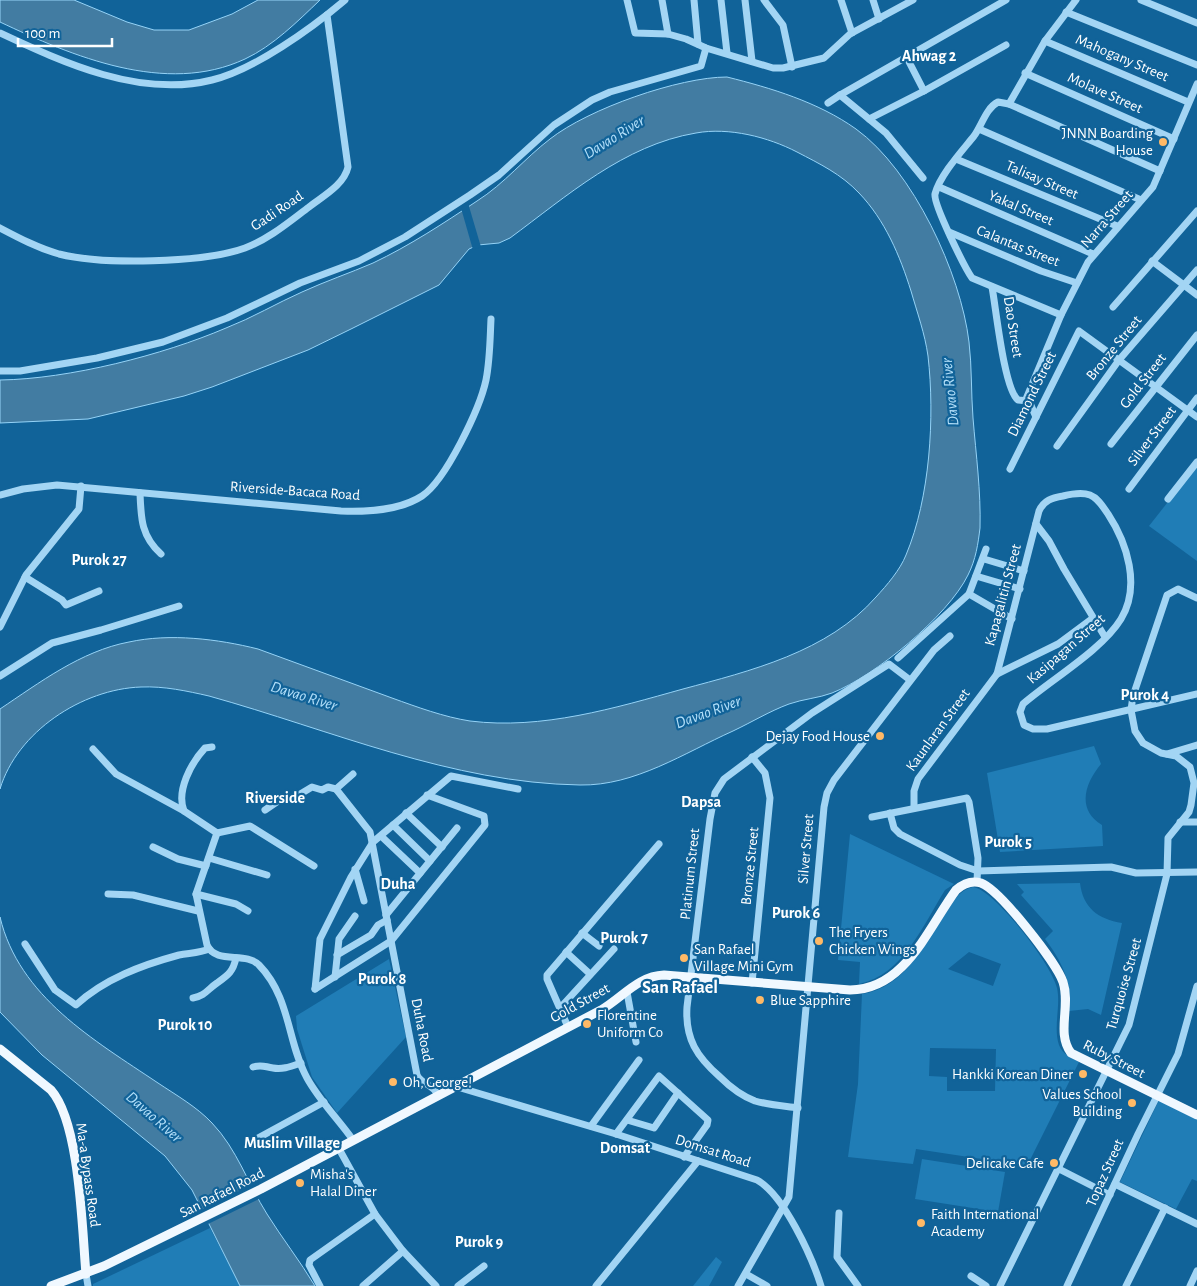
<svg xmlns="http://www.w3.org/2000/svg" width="1197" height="1286" viewBox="0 0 1197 1286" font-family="'Alegreya Sans',sans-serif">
<rect width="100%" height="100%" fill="#116399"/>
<g fill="#207db6" fill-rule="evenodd">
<polygon points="1197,465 1197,561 1149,526"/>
<path d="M1094 746 1101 764C1085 783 1076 809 1102 825L1103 846 1000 852 987 773Z"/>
<path d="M850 834 954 884 945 890C923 925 903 975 859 984L860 962 838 960Z"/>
<path d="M1080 883C1083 908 1098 919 1122 923L1101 1015 1088 1009 1069 1011C1073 983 1061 960 1045 939L1053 931 1021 895 1024 892 1017 884Z"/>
<path d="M973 887C995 890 1052 965 1057 988 1061 1006 1053 1027 1059 1045 1063 1055 1071 1057 1079 1062L1027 1166 916 1149 913 1164 848 1157 858 1084 862 994C904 988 924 945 946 913 954 901 958 891 973 887ZM969 952 1001 964 993 986 948 969ZM930 1048 996 1049 995 1091H947V1077L929 1076Z"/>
<polygon points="389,959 406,1037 337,1113 312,1077 297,1029 296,1016"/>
<polygon points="1159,1100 1197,1119 1197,1181 1192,1179 1176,1209 1120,1182"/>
<polygon points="922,1159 1005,1172 998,1212 915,1199"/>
<polygon points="210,1228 240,1286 93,1286 93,1284"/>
<polygon points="716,1257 722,1262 709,1286 693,1286"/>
</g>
<g fill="#427ca2" stroke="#95d3f7">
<path d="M0 0H74L127 22 154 30H189L232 14 258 0H320C298 21 273 46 245 59 166 96 72 56 0 22Z"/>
<path d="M727 77C771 88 818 102 856 129 913 170 961 274 969 342 972 367 971 393 973 418 976 455 981 491 980 528 978 544 976 559 968 575 948 616 875 676 832 693 819 698 803 699 789 704 770 711 752 722 733 731 684 753 635 786 580 785 451 783 331 730 209 696 187 691 164 686 141 687 82 689 17 732 0 789V709C39 683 81 651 129 642 170 633 218 639 258 649 303 665 347 682 392 698 417 707 444 717 470 721 542 730 615 708 683 689 750 671 828 652 876 597 887 585 900 570 906 555 930 498 935 417 928 356 925 334 917 312 911 291 900 256 885 220 859 193 841 174 820 164 797 152 768 137 729 127 696 133 624 145 567 196 510 238L499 243 478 245 469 249 439 285 351 329 308 350 212 387 184 396 88 419 0 423V380C69 379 163 355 226 328 252 318 277 303 302 292 326 281 350 273 373 263 409 246 444 223 477 201 504 184 525 158 550 139 588 109 679 77 727 77Z"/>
<path d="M0 917C19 997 94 1040 158 1083 176 1095 197 1107 212 1123 237 1149 248 1184 267 1214 282 1238 300 1261 315 1286H240L192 1190 165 1156 42 1055 0 1012Z"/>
</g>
<g fill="#116399">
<polygon points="468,203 481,247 473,250 461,208"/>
<polygon points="253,1184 261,1198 206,1225 199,1211"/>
</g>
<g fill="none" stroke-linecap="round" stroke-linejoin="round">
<g stroke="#a3d5f4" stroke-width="7">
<polyline points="627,0 635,33 668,34 686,39 706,48 773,68 783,68 824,58 850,34 913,0"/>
<polyline points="662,0 668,34"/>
<polyline points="694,0 698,44"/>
<polyline points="721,0 727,53"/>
<polyline points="745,0 752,61"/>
<polyline points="764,0 783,25 792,67"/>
<polyline points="841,0 852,33"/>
<polyline points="873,0 879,19"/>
<polyline points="1141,0 1197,23"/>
<polyline points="1066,12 1197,65"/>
<path d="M0 33C64 63 140 98 212 80 254 70 312 28 345 0"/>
<polyline points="1045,41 1188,102"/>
<polyline points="906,56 924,91"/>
<polyline points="1025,73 1174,139"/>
<polyline points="840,95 886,133 923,178"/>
<polyline points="828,103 840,95 1006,0"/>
<polyline points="1009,104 1045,41 1076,0"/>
<polyline points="869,119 924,91 1006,45"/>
<polyline points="979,129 1141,200"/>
<polyline points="956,159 1117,226"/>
<polyline points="939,187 1093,254"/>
<path d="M0 228C19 238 38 248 59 254 103 265 203 263 245 248 269 239 289 222 309 207 323 196 344 185 348 167L327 15"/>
<polyline points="949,232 1041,271 1077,283"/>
<polyline points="1152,261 1197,295"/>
<path d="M992 287C996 308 1004 389 1018 400L1029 401 1036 417"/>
<polyline points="1113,307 1197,211"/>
<path d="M1061 315 972 278C965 268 933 204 935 194 940 175 962 151 974 136 982 125 986 108 998 102L1009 104 1160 171"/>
<polyline points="0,371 20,371 97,358 163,342 227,318 300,283 359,261 405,237 470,195 499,175 554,125 592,100 610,92 701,66 706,48"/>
<polyline points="1026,399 1061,315 1088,262 1153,187 1197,84"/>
<polyline points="1111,444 1197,335"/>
<polyline points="1057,446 1119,360 1197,270"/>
<polyline points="1010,469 1079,331 1197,417"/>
<polyline points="1129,489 1197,398"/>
<path d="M140 493C141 518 141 536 161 554"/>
<path d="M0 495 23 489 57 485 341 511C367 512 399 511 422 496 446 480 480 408 486 380 490 360 490 339 491 319"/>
<polyline points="1168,499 1197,462"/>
<polyline points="1036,524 1049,541 1064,569 1105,637"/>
<polyline points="984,559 1024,571"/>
<polyline points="976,576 1020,589"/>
<polyline points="25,577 62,600 66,605 99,591"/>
<polyline points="969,594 1012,619"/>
<polyline points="0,627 26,575 79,509 81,486"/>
<polyline points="898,658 969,594 986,549"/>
<polyline points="997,674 1058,644 1093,618"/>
<polyline points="0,676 52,643 101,630 179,606"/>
<path d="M93 749 116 774 184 811 217 833 196 894 207 945C216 965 246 951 259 965 291 998 287 1042 307 1078 319 1100 338 1119 353 1140"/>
<polyline points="1167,754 1197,745"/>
<path d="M353 774 336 789 370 832 417 1075C422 1085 432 1083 438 1095"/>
<path d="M914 808V791L918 779 997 674 1039 511C1044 500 1052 498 1063 496 1071 494 1082 492 1090 495 1098 498 1103 507 1108 514 1127 543 1141 586 1121 619 1102 650 1052 679 1023 704L1020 712 1024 725 1033 729H1047L1197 694"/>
<polyline points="265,810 281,799 292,799 312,787 322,790 328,787 336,789"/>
<path d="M184 811C176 791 191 763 205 748L212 747"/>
<polyline points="406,813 442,847"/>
<polyline points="890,813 894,828 900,834 960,865 978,871 1111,867 1136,873 1197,872"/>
<polyline points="872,817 967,798 969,802 978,858 977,882"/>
<polyline points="1180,822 1197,822"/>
<polyline points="393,825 430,861"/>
<polyline points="217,833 250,826 314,866"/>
<polyline points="381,836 420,873"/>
<polyline points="153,847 178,859 206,866"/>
<polyline points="209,858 267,875"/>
<polyline points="355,869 364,901"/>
<polyline points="108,894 133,895 198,911"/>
<polyline points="196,894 236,904 248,911"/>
<polyline points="386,915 457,828"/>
<polyline points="582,933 599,946"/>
<path d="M25 944 55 990 76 1005C104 979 142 965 179 955 189 953 200 953 209 949"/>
<polyline points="566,952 590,974"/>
<polyline points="337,955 371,935 378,925 387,920"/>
<polyline points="335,977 339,939 355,916"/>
<polyline points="752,983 770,798 765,773 752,757"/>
<polyline points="315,989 320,939 351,877 373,842 451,776 518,789"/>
<polyline points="315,989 391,941 485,825 484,816 427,795"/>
<polyline points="627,992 636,1042"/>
<path d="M193 998C205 996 208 989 217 983 228 975 233 972 236 958"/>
<polyline points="560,1008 614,949"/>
<polyline points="568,1027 547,979 547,975 659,844"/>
<path d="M253 1067C262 1064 265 1067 273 1068 283 1070 292 1066 301 1063"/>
<path d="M454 1086 616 1134 757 1180C784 1195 812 1257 821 1286"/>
<path d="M798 1108C784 1106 769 1105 755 1101 742 1096 730 1087 720 1077 697 1057 685 1039 687 1007L710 819 715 793 724 779 812 713 889 664 910 680"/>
<polyline points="627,1120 654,1128 678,1093"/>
<polyline points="591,1126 639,1060"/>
<polyline points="616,1134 659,1076 708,1120 707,1125 684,1157"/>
<polyline points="249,1143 324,1102"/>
<polyline points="338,1147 375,1214 403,1251 436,1286"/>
<polyline points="1059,1169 1110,1195"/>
<polyline points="1115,1184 1197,1224"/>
<polyline points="839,1213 837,1257 858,1286"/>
<polyline points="86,1274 88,1286"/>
<polyline points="746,1274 767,1286"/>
<polyline points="971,1276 986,1286"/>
<polyline points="320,1286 309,1265 310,1260 375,1214"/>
<polyline points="363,1286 403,1251"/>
<polyline points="458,1286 484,1266"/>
<polyline points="596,1286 698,1161"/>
<polyline points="738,1286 789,1197 824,807 827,793 834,780 934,650 950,636"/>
<polyline points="1000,1286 1129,1025 1167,874 1168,838 1189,812 1191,805 1194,783 1190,767 1176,756 1161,753 1143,743 1135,731 1131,710 1133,696 1167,595 1178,589 1197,598"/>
<polyline points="1067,1286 1138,1134 1178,1054 1197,986"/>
<polyline points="1126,1286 1165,1208"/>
<polyline points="1190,1286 1197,1271"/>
</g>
<g stroke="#f0f8ff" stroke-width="9">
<path d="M0 1049 51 1090C80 1123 82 1229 86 1274"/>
<path d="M51 1286 104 1266 261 1189 601 1010C623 997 638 976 664 975L850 990C905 990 928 928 956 890 963 884 971 880 981 883 1000 890 1056 962 1063 982 1071 1006 1056 1033 1071 1053L1197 1115"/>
</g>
</g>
<g fill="#ffb966" stroke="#116399" stroke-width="2">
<circle cx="1163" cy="142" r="5"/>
<circle cx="880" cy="736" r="5"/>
<circle cx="819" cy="941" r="5"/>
<circle cx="684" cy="958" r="5"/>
<circle cx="760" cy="1000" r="5"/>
<circle cx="587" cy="1024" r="5"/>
<circle cx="1083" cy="1074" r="5"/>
<circle cx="393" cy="1082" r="5"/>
<circle cx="1132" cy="1103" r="5"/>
<circle cx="1054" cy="1163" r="5"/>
<circle cx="300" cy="1183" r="5"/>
<circle cx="921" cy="1223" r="5"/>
</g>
<g text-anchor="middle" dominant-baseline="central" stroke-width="4.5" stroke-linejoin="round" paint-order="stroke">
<g font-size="15" fill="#fff" stroke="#116399">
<text transform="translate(1122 58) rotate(23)">Mahogany Street</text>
<text transform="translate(1105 93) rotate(24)">Molave Street</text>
<text transform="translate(1042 180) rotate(23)">Talisay Street</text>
<text transform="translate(1021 208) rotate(23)">Yakal Street</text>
<text transform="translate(277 211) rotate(-34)">Gadi Road</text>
<text transform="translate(1107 219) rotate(-49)">Narra Street</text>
<text transform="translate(1018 246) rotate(22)">Calantas Street</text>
<text transform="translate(1013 327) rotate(81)">Dao Street</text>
<text transform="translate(1114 348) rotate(-51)">Bronze Street</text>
<text transform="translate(1143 381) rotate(-52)">Gold Street</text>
<text transform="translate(1032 394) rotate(-64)">Diamond Street</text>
<text transform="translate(1152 436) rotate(-53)">Silver Street</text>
<text transform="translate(295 491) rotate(4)">Riverside-Bacaca Road</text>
<text transform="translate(1003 595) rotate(-75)">Kapagalitin Street</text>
<text transform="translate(1066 649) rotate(-41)">Kasipagan Street</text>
<text transform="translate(938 730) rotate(-54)">Kaunlaran Street</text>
<text transform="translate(806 849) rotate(-85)">Silver Street</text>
<text transform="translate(750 866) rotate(-84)">Bronze Street</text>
<text transform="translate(690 874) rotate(-84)">Platinum Street</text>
<text transform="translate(1124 984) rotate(-74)">Turquoise Street</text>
<text transform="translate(580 1003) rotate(-29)">Gold Street</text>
<text transform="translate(422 1030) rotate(79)">Duha Road</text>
<text transform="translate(1114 1059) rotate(27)">Ruby Street</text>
<text transform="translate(713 1151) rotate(18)">Domsat Road</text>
<text transform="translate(1105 1173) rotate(-66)">Topaz Street</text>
<text transform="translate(88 1175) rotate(82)">Ma-a Bypass Road</text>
<text transform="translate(222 1193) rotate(-27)">San Rafael Road</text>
</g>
<g font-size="15" fill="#fff" stroke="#116399" text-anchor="start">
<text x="1153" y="133" text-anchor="end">JNNN Boarding<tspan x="1153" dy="17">House</tspan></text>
<text x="870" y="736" text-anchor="end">Dejay Food House</text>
<text x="829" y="932">The Fryers<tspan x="829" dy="17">Chicken Wings</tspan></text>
<text x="694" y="949">San Rafael<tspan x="694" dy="17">Village Mini Gym</tspan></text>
<text x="770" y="1000">Blue Sapphire</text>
<text x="597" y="1015">Florentine<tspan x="597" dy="17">Uniform Co</tspan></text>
<text x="1073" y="1074" text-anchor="end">Hankki Korean Diner</text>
<text x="403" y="1082">Oh, George!</text>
<text x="1122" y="1094" text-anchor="end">Values School<tspan x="1122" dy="17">Building</tspan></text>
<text x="1044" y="1163" text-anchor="end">Delicake Cafe</text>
<text x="310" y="1174">Misha's<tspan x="310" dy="17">Halal Diner</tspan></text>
<text x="931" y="1214">Faith International<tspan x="931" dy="17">Academy</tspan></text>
</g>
<g font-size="16" font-weight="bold" fill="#fff" stroke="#116399">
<text x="929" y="56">Ahwag 2</text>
<text x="99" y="560">Purok 27</text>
<text x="1145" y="695">Purok 4</text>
<text x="275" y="798">Riverside</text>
<text x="701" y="802">Dapsa</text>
<text x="1008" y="842">Purok 5</text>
<text x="398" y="884">Duha</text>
<text x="796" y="913">Purok 6</text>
<text x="624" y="938">Purok 7</text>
<text x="382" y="979">Purok 8</text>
<text x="185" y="1025">Purok 10</text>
<text x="292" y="1143">Muslim Village</text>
<text x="625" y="1148">Domsat</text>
<text x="479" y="1242">Purok 9</text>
</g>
<g font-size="16" font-style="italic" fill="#b4e0fa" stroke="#116399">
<text transform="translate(614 137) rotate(-32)">Davao River</text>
<text transform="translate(950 392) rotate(-96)">Davao River</text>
<text transform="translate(304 696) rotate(17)">Davao River</text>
<text transform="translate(708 712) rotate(-20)">Davao River</text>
<text transform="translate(154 1117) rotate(41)">Davao River</text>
</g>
<g font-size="18" font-weight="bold" fill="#fff" stroke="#116399">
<text x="680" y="988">San Rafael</text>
</g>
</g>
<path d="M18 38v8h94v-8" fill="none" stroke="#ffffff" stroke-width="2.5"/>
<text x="25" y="38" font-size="15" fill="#ffffff" stroke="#116399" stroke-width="4" paint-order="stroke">100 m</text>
</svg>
